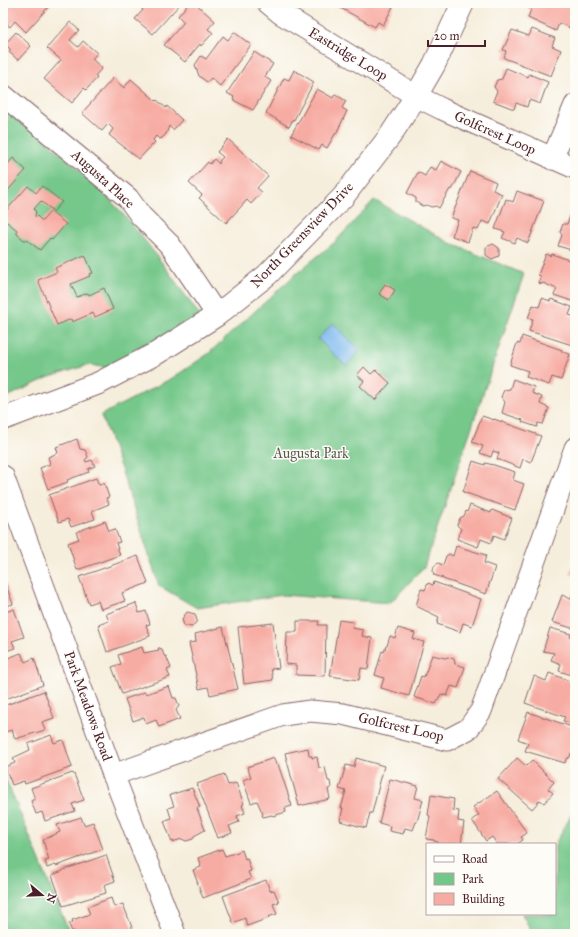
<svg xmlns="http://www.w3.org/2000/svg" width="578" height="937" viewBox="0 0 578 937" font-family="'IM FELL Great Primer',serif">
<rect width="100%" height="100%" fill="#fdfcf7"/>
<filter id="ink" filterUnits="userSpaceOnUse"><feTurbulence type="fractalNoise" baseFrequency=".025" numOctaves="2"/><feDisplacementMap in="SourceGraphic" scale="8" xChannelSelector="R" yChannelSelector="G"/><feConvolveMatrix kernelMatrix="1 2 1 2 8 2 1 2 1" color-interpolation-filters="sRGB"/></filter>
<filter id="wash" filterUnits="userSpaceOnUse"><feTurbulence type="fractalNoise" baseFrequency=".012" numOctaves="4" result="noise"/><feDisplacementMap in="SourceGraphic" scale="16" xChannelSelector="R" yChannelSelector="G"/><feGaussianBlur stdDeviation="0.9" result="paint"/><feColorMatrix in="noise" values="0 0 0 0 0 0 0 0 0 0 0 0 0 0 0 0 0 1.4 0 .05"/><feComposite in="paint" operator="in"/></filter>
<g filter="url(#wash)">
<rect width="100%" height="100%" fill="#f6eedc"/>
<g fill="#74c78a" stroke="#5f735a">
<path d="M3 103C40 135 78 167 112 202 147 239 175 281 205 323L122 370 88 365 47 378 3 399Z"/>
<polygon points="374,200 450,243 524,274 424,567 390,603 282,595 197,608 159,586 121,469 101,415 174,377 208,354 298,272 335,242"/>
<polygon points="3,772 70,934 3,934"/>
<polygon points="575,808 575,934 533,934 522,914 555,914 555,844"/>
</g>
<polygon fill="#7db9ef" stroke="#646c8d" points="333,323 360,350 346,366 318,339"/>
<g id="blocks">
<g fill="#f7aca3" fill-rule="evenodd">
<polygon points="3,3 50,3 51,4 26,32 15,21 10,27 3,21"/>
<polygon points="146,3 181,3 153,34 135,19 143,10 141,8"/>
<polygon points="189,3 195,3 215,21 208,29 213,33 201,46 200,44 185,62 164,45 184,22 178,16"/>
<polygon points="339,3 395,3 383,25 378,22 375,27 337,6"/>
<polygon points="526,3 575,3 575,15 570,28 559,23 556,31 528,18 531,9 524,6"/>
<polygon points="70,22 79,30 70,40 78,47 83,41 97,53 92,59 102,68 95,76 97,78 86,90 84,88 72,103 44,79 61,60 47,48"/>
<polygon points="532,29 555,38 552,46 561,50 551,76 504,58 506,51 503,50 512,30 529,36"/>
<polygon points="16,32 31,46 18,60 9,52 11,50 5,44"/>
<polygon points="234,32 251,45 220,86 211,78 207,82 199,76 195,65 201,56 206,59 223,36 228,40"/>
<polygon points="254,52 273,64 265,77 271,81 253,110 233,100 234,97 227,93"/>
<polygon points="506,68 528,77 529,74 548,82 540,104 529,100 527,107 516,103 514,109 493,101 497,91 494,87 497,80 502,79"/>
<polygon points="294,70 314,82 294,120 293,119 289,127 266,113 284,78 289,80"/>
<polygon points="113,78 124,88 131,79 156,101 157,100 166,108 167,106 182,120 173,130 169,126 166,134 162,138 159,139 156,136 153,140 155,142 139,159 109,135 113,129 108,124 102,131 82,113"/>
<polygon points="317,89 333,98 335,94 346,101 342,108 347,111 336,134 335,134 327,148 322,145 319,150 291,135"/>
<polygon points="228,139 268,176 257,188 262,192 251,204 247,200 226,223 199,198 202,195 189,183 208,162 210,164 214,159 219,164 220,160 223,157 217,152"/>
<polygon points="13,158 26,170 3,196 3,162 7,165"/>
<polygon points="441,161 461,172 452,190 450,189 439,208 436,206 431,207 427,205 422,206 416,202 416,198 407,193 418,172 425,176 430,167 436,170"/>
<polygon points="470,171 496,182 493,190 502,194 490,224 482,221 478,230 473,228 468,242 452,236 458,220 451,218"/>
<path d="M28 186 36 193 42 186 62 202 52 213 66 224 52 240 50 238 40 250 27 240H24L17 234V230L3 219V214ZM41 201 52 210 42 221 37 216 36 217 35 216 36 212 34 209Z"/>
<polygon points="517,191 544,201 528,243 517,238 515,243 502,238 505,232 495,229 506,199 513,202"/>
<polygon points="571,213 575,215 575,251 558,246 562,235 560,232 563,224 567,224"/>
<polygon points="493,244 499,248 499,256 492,259 486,255 486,247"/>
<polygon points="546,254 551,256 552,254 575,262 575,302 554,295 557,289 543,283 542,284 538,283 541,276 538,275"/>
<polygon points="85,255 93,273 89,274 90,276 71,284 77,297 88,293 89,295 104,288 113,309 95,317 93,313 72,322 71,319 57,325 38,280 57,272 55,268"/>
<polygon points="385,284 395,290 389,300 379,294"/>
<polygon points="542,298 550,301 551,299 572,307 569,315 575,317 575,335 572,345 529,331 533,319 528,318 533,305 539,307"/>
<polygon points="522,336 562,350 562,352 570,354 561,380 552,377 549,385 526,377 528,371 510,365 517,343 520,344"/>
<polygon points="364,367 371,374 376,370 390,383 375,400 360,386 364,381 357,375"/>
<polygon points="513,379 534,387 532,393 542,397 540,404 549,408 543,424 538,423 537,427 522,422 523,420 502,413 505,402 501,397 504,390 510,389"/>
<polygon points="482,416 494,420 494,419 541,436 531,462 523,459 520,468 497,459 499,453 493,451 491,457 480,453 483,446 472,442"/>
<polygon points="77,439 80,449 85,450 88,457 85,460 86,462 92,460 95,466 88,469 89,472 67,480 68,482 48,489 40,468 50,464 48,457 58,453 56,447"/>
<polygon points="473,461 485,465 485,463 494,465 515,472 513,480 524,484 515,510 463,492"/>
<polygon points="96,478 99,485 104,483 109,497 106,498 109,504 92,511 95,519 71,527 68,519 59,522 49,495"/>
<polygon points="470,505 491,513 492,510 512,518 504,539 494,535 491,543 481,539 478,547 457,539 461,529 457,525 460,518 464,516 466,511 467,512"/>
<polygon points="105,521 109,531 115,529 120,542 116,543 120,555 77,570 68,543 79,539 76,532"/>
<polygon points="456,546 486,555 484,563 495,567 486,594 443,579 443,578 434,575 433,571 434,566 438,563 443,565 446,556 449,554 453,556"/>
<polygon points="138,556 148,583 122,593 125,601 101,609 98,601 89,604 79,577"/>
<polygon points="575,561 575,575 570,573"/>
<polygon points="3,577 13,604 3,607"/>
<polygon points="434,582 481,599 472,626 463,623 460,632 437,624 439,617 416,606 421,589 425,590 428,583 433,585"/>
<polygon points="574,590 575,590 575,629 552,622 562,595 571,599"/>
<polygon points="136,603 139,613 146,611 150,624 146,625 150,636 107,652 98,625 109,621 106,614"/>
<polygon points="14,609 24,637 12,641 15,648 3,652 3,613"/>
<polygon points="187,612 195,614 197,621 192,627 184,626 182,619"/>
<polygon points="339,620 353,622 352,628 363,630 362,636 372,638 368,669 361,668 359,680 330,676"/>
<polygon points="297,621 319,621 318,625 326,625 325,676 296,675 296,665 286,664 287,632 297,632"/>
<polygon points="273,623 279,668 271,669 273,680 244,684 238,627"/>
<polygon points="223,627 238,689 210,695 208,687 199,689 189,643 196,642 195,634"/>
<polygon points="398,628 415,633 413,639 424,642 409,696 381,688 384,678 375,675 382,651 384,652 386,646 387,646 390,636 395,638"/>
<polygon points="550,628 571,634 570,637 575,638 575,676 559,671 561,664 551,660 554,653 543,651"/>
<polygon points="142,647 144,653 159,650 158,648 160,648 161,649 162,649 164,656 166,656 171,668 167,670 170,677 122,694 112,667 121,664 118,655"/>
<polygon points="21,653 25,662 34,658 43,685 3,700 3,660"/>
<polygon points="432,655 445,658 448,657 454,659 455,664 465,667 458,688 451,686 447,696 441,694 436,704 414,697 421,676 424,677"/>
<polygon points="549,673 575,683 575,718 573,724 563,721 565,717 525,703 534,676 546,681"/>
<polygon points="169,686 173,698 176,698 179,706 176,710 180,719 159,727 156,720 146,724 144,717 133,721 125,699 145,692 146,694"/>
<polygon points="44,691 54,718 42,722 45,730 15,739 12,730 5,732 3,726 3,719 5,718 3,712 3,706"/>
<polygon points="528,712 575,728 575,747 573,754 571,753 570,757 566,759 565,763 525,751 528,743 518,739"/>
<polygon points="51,735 54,743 63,740 72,767 25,784 24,781 12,785 5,767 15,763 13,758 30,750 28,744"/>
<polygon points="308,748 309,756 312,756 312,758 317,757 319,768 325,767 328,781 330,781 331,788 328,789 330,799 299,806 285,753"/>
<polygon points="274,758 276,765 278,764 292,806 285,808 286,812 273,816 272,815 263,817 262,815 263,814 257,801 251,803 243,780 251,777 247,767"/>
<polygon points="356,758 384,766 372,813 370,813 366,828 340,821 343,808 341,808 346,791 339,789 346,765 354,767"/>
<polygon points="517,758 526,766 532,760 554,782 548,789 553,793 544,803 540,800 532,809 498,779"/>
<polygon points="72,773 74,774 84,800 72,804 75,811 45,821 42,812 36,814 31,801 35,799 31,788"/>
<polygon points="224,774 228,785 236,783 244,804 242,805 245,813 237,816 239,822 229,826 232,833 218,838 197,784"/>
<polygon points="390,779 418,786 415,798 423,800 417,822 416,822 413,830 405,828 403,834 389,831 390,826 379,823"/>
<polygon points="192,788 200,807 197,808 205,830 194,836 193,839 186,841 182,839 172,842 164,821 171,818 168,808 174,806 170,795"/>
<polygon points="497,791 527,833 521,837 523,840 517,844 497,844 492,837 486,841 472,820 479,815 473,807"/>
<polygon points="431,795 454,799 453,810 459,811 458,821 464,822 461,844 438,844 438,842 434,841 434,840 426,839 430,816 428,815"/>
<polygon points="81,817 84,825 93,822 103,849 56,866 55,865 47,868 45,861 49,860 43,840 60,832 57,825"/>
<polygon points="222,849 225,856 238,852 242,850 245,859 247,858 251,871 248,872 251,879 203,898 193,870 201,867 198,858"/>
<polygon points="106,855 115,881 104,885 106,893 63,906 52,875 63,871 63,870"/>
<polygon points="266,880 270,891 274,890 279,902 273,904 277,914 268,917 269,918 247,926 245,918 233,923 223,896"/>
<polygon points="111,898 114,907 123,904 133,930 123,934 76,934 74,931 72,932 69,924 73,922 72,920 90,914 87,907"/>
</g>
</g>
</g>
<g filter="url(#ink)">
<use href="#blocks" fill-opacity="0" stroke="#866769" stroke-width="1"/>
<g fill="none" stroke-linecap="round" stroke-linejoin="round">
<g stroke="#866769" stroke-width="23">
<g id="minor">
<polyline points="268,3 280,13 416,96 442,109 575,168"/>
<polyline points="3,95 128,198 141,216 170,245 217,315"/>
<polyline points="552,159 575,105"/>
<polyline points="3,476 111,769 175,934"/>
<polyline points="113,775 283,715 310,711 343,714 447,740 468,729 481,711 575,448"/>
</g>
</g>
<g stroke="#866769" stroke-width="24">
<polyline id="tertiary" points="3,419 99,383 157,353 217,315 267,275 343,197 390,136 416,96 434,65 463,3"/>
</g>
<use href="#minor" stroke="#fff" stroke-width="21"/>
<use href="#tertiary" stroke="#fff" stroke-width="22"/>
</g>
</g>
<g text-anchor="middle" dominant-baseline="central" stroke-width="3" stroke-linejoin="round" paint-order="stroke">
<g font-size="14" fill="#4a1f2b" stroke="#fdfcf7">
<text transform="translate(348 54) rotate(31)">Eastridge Loop</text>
<text transform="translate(495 133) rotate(24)">Golfcrest Loop</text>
<text transform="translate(103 179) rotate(42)">Augusta Place</text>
<text transform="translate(302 235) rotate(-46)">North Greensview Drive</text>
<text transform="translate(88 706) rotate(70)">Park Meadows Road</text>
<text transform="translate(401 727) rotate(13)">Golfcrest Loop</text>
</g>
<g font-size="14" fill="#595a4c" stroke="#fdfcf7">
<text x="311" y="453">Augusta Park</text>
</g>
</g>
<rect width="578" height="937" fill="none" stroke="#fdfcf7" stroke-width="16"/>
<rect x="426" y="843" width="130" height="72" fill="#fdfcf7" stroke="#b5a4a5"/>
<rect x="434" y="856" width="20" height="6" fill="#ffffff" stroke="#b5a4a5"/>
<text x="462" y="863" font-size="12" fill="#4a1f2b">Road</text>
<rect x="434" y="873" width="20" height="12" fill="#74c78a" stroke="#b5a4a5"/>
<text x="462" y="883" font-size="12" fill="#4a1f2b">Park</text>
<rect x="434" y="893" width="20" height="12" fill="#f7aca3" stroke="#b5a4a5"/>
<text x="462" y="903" font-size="12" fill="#4a1f2b">Building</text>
<g transform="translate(42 895) rotate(109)" stroke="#fdfcf7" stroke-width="3" paint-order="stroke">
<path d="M0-3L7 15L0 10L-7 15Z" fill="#4a1f2b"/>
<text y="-6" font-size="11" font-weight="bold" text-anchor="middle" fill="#4a1f2b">N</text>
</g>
<path d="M428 40v6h57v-6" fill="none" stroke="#4a1f2b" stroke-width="2"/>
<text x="434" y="40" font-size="12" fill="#4a1f2b" stroke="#fdfcf7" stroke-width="3" paint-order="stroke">20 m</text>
</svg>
